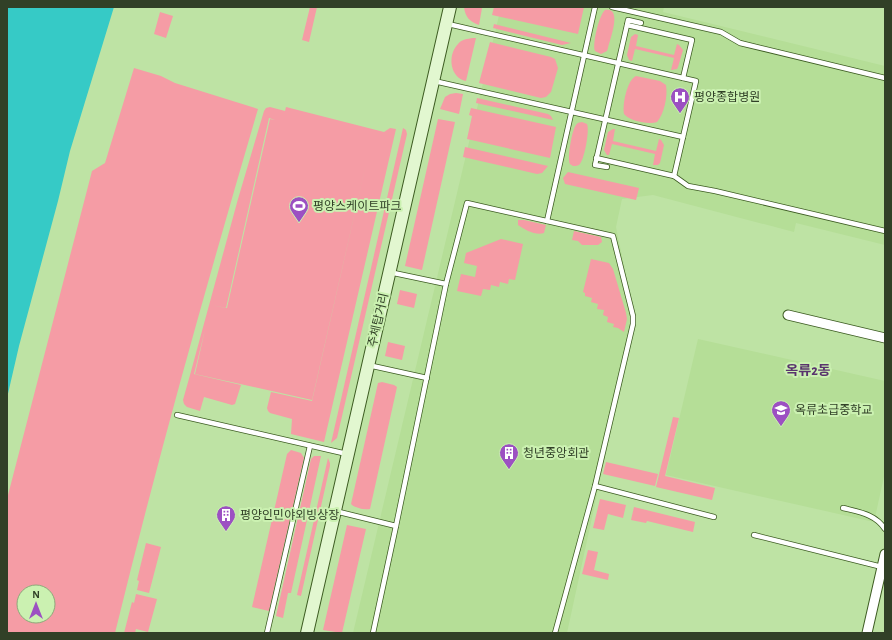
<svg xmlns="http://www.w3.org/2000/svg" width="892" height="640" viewBox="0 0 892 640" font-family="'Alegreya Sans','Noto Sans KR',sans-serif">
<rect width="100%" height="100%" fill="#bee3a4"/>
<g fill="#b5de97">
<polygon points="501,7 664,7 663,12 885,66 885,245 796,223 794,232 653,195 622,199 616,227 635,319 567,633 353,633"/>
<polygon points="698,339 885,381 885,472 874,522 666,475"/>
</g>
<g fill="#f59ca5" fill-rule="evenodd">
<polygon points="310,7 317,7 309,42 302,40"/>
<path d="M464 7 482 8 479 25C470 22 465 17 464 7Z"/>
<polygon points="494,7 584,7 578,34 492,15"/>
<path d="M605 10C623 7 610 39 608 48L607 51 601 54 595 51C592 45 599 15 605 10Z"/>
<polygon points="160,12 173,16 166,38 154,34"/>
<polygon points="494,24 571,43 562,45 493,28"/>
<polygon points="635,34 638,35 636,46 674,55 677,44 679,45 683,50 678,67 677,69 671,70 674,58 635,49 632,61 629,60 627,55 631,37"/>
<path d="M473 38H476L466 81C450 78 447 55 458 44 462 39 467 39 473 38Z"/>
<polygon points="490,42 551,57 555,59 558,68 551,92 546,97 541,98 479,83"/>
<path d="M134 68 161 76 175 83 258 109C207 283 158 457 115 633H7V499L92 171 105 163ZM24 592H48V616H24Z"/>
<path d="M636 76 660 81 666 85C668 96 664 114 657 122 648 125 630 121 624 114 622 105 627 80 636 76Z"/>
<polygon points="456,93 463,94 459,114 440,109 445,97 450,94"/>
<polygon points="477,98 548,114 551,116 553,120 476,103"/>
<path d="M270 107 285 111 286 107 384 132 390 128 396 129 324 442 291 434 292 419 270 413 268 411 267 408 271 392 312 401 371 142 312 400 195 374 205 330 194 374 241 385 235 404 232 405 204 397 200 411 187 407 184 404 183 400 190 375 238 199 264 111 266 108ZM269 118 275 120 270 119 227 308 211 305 226 308Z"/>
<polygon points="471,108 556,127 550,158 467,139 472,116 469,115"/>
<polygon points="438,119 455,122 422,270 405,266"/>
<path d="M582 122 587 124C590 130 584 162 579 165 575 167 572 166 570 164 567 158 572 130 576 125 578 122 579 123 582 122Z"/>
<polygon points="403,128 406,130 407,134 337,438 331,443"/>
<polygon points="613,129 615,129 613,141 656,151 659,139 661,140 664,145 660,163 658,165 653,165 655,154 612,144 609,155 607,155 604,150 608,132"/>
<polygon points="465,147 548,166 542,173 537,174 463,157"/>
<polygon points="568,172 639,188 636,200 565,184 563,178"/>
<path d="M518 220H524L546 225 544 233C536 236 525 230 518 225Z"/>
<polygon points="574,231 601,237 602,242 598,245 582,245 578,241 572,240"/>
<polygon points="501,239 523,244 515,280 509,279 508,284 500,282 499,287 491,285 490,290 483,289 481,296 457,291 461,274 475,277 477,266 464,263 466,253"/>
<polygon points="591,259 609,263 613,269 626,313 627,319 624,332 618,328 613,327 614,324 607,322 608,317 603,315 604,310 597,309 598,304 591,302 592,298 585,296 585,293 583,292"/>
<polygon points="400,290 417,294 414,308 397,304"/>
<polygon points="388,342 405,346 402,360 385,356"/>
<path d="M382 382 394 385 397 387 370 509C364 510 355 508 351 504L378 383Z"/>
<polygon points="673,417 679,418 665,476 715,488 712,500 656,487"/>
<polygon points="291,450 301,453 304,458 269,611 252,607 287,454"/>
<polygon points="314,456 321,456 291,593 288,593 283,618 276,616 311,459"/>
<polygon points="328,458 330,463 330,466 301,596 297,595"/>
<polygon points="606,462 658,474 655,486 603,474"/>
<polygon points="600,499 626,505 623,518 608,514 604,530 593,528"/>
<polygon points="634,507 695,522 693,532 647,521 646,523 631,520"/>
<polygon points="347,525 366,529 342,633 323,630"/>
<polygon points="146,543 161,547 149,593 137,590 139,581 137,580"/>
<polygon points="588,550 598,552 594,570 609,574 608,580 582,574"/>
<polygon points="136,594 157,599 148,632 136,629 135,633 124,633 132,602 134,603"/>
</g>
<polygon fill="#36cac6" points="7,7 114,7 70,151 58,201 19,346 7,398"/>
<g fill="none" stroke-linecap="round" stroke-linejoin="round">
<g stroke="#3d5c22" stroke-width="6">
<g id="lane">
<polyline points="612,7 721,32 740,43 885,78"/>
<polyline points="448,24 696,81 674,176"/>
<polyline points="627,25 692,40 683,78"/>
<polyline points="434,81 683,137"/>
<polyline points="596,158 674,176 688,186 715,191 885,231"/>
<polyline points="607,167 595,165 627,25 628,20 641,23"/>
<polyline points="547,221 595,7"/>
<polyline points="446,284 467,203 613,236 633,316 633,324 595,486 555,633"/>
<polyline points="368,365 427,378"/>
<polyline points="177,415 347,454"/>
<polyline points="595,486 714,517"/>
<path d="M843 508C859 512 875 514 885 529"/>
<polyline points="335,511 396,526 446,284 389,272"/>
<polyline points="754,535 882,567"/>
<polyline points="267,633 310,446"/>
<polyline points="373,633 396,526"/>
</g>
</g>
<g stroke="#3d5c22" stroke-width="11">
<g id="street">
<polyline points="788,315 885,338"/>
<polyline points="867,633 885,554"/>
</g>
</g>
<g stroke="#3d5c22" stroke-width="14">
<polyline id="secondary" points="307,633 450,7"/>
</g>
<use href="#lane" stroke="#fff" stroke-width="4.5"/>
<use href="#street" stroke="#fff" stroke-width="9"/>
<use href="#secondary" stroke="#e2f7d0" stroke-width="12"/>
</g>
<defs>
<g id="hospital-pin" transform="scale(1)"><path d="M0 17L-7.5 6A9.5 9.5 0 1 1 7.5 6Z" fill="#9c50c2" stroke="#cbf1b1"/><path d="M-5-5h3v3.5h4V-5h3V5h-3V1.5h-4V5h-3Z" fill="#fff"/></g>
<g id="stadium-pin" transform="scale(1)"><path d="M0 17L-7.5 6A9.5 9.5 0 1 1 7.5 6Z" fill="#9c50c2" stroke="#cbf1b1"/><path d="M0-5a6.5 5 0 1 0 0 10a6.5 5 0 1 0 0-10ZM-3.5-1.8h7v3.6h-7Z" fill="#fff"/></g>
<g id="school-pin" transform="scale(1)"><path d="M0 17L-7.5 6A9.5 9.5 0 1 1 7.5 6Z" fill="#9c50c2" stroke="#cbf1b1"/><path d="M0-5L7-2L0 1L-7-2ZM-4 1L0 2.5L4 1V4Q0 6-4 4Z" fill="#fff"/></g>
<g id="building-pin" transform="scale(1)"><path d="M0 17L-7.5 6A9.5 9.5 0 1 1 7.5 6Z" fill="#9c50c2" stroke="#cbf1b1"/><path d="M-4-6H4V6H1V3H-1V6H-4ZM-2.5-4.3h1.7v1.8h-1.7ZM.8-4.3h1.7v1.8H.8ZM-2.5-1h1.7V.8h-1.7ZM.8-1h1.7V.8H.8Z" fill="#fff"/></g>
</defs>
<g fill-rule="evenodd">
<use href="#hospital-pin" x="680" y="97"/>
<use href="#stadium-pin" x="299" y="206"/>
<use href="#school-pin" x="781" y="410"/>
<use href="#building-pin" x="509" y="453"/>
<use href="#building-pin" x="226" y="515"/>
</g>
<g text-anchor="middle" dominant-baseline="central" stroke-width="4" stroke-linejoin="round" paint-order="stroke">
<g font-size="12" fill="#314027" stroke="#cbf1b1" text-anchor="start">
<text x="694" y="97">평양종합병원</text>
<text x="313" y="206">평양스케이트파크</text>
<text x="795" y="410">옥류초급중학교</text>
<text x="523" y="453">청년중앙회관</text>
<text x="240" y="515">평양인민야외빙상장</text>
</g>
<g font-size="12" fill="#314027" stroke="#cbf1b1">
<text transform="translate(378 320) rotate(-77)">주체탑거리</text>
</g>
<g font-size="14" font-weight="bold" fill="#59346d" stroke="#cbf1b1">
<text x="808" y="371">옥류2동</text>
</g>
</g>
<rect width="892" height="640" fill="none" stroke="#314027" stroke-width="16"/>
<g transform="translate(36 604)"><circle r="19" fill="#cbf1b1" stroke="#8daa7a"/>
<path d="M0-3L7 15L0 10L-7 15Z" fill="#9c50c2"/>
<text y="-6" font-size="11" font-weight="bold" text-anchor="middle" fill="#314027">N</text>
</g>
</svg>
